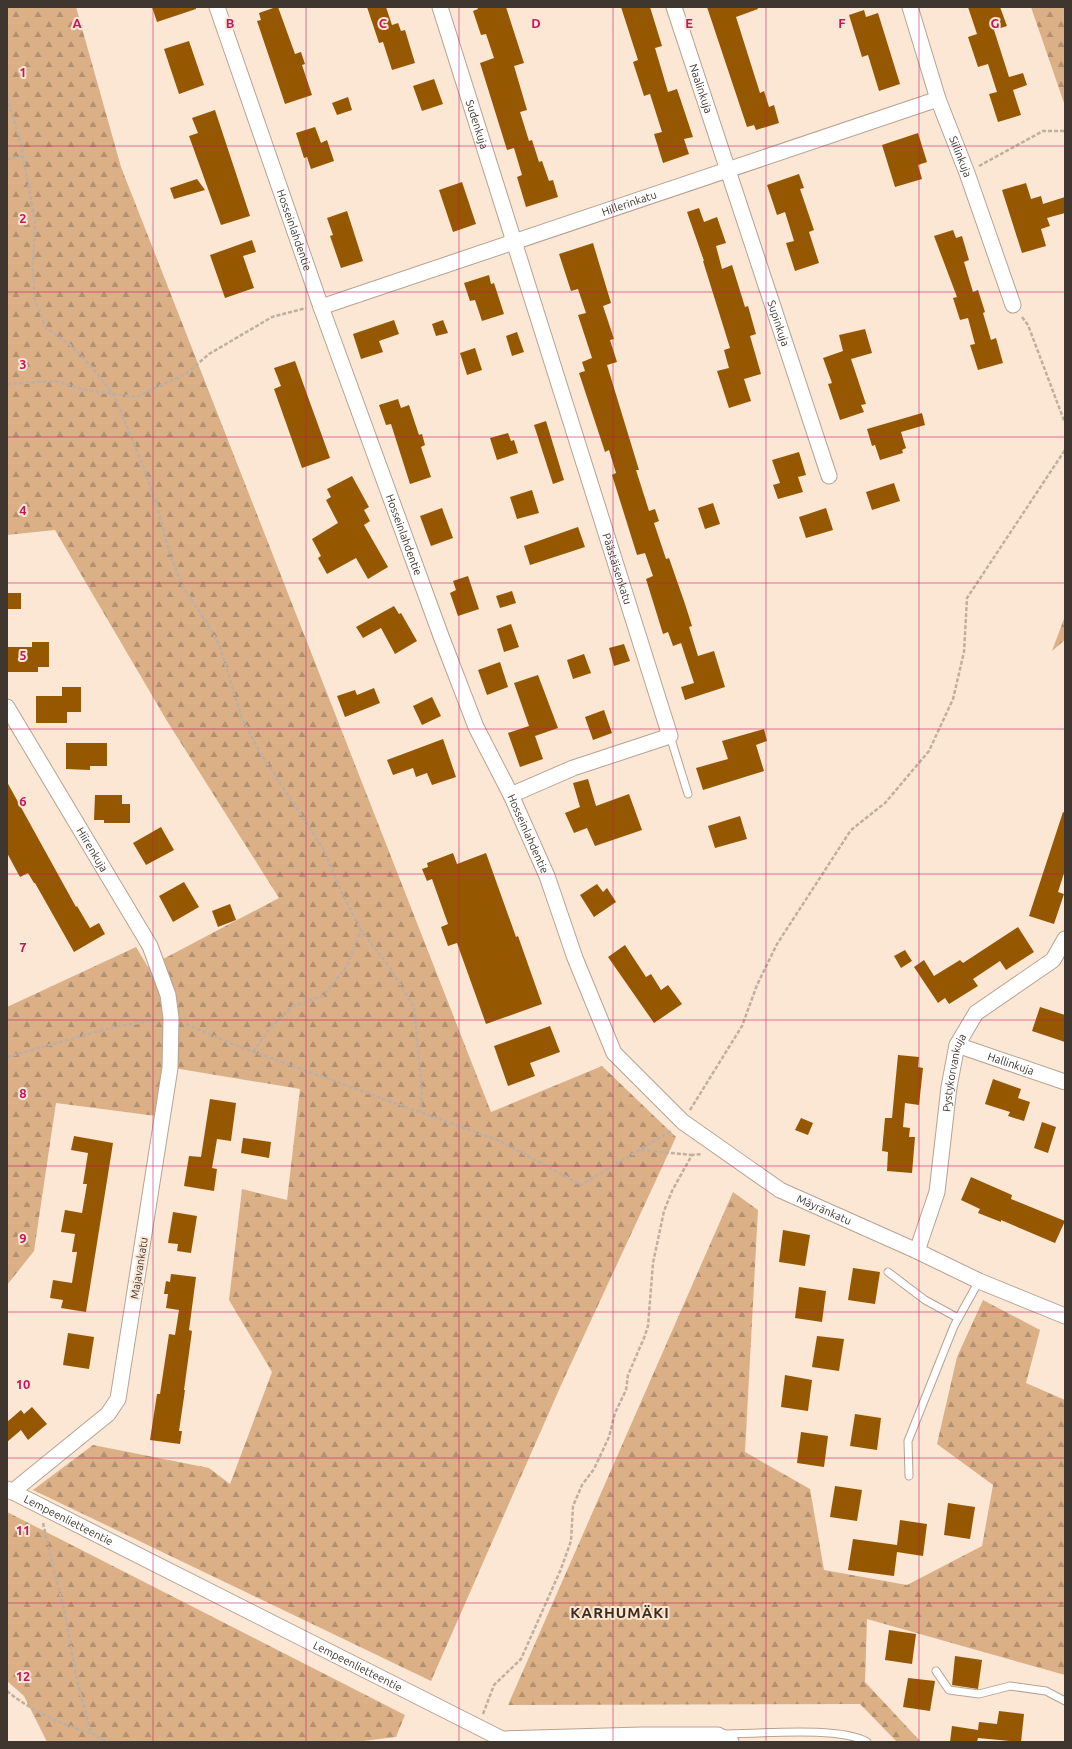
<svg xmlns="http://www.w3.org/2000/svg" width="1072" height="1749" viewBox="0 0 1072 1749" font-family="Ubuntu,sans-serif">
<defs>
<pattern id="forest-firs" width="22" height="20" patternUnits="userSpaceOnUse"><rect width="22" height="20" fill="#dbb087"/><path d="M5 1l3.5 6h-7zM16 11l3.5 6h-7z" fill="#b3906f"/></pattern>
</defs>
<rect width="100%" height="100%" fill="#fbe7d4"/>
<g fill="url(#forest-firs)">
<polygon points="7,7 76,7 121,167 491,1112 602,1066 676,1137 562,1383 431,1681 33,1490 93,1445 209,1468 230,1484 272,1372 229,1300 242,1189 287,1200 300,1089 162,1066 156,1116 56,1103 34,1251 7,1285 7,1007 136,947 148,967 279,898 167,721 55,530 7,535"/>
<polygon points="1031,7 1065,7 1065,106"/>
<polygon points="1065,616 1065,640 1052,651"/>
<polygon points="733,1192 758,1210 745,1452 810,1489 824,1570 907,1585 982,1546 993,1485 937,1444 957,1357 983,1300 1040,1330 1026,1383 1065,1400 1065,1675 867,1619 865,1682 921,1742 897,1742 860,1704 508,1705"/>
<polygon points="7,1512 405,1715 396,1737 355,1742 47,1742 24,1696 7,1681"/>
</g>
<g fill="#955800">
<polygon points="152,7 196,7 196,9 157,22"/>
<polygon points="276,7 278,7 295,54 301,52 305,64 302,65 312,95 285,104 257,21 261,20 259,13"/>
<polygon points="367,7 386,7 392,25 398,23 401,31 405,30 415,63 392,70 383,42 379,43"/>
<polygon points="477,7 506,7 524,63 514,66 527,110 520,112 529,141 532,140 539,162 542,161 549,181 553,180 558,197 526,207 517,177 522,175 514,148 507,150 480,63 494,58 486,34 481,35 473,11 478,9"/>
<polygon points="621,7 650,7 662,46 655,48 668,92 677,89 693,137 684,139 689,154 663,163 654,134 662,132 650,94 644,96 633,62 638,60"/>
<polygon points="707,7 757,7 758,9 736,17 760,93 764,91 769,107 774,105 779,123 756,130 754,125 747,127"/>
<polygon points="968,7 1000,7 1007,26 994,30 1009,77 1023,73 1027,85 1013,90 1021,115 998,122 989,94 997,92 988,64 978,67 968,37 977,34"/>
<polygon points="864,10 866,17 878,13 900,84 879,91 868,55 862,57 849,15"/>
<polygon points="189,41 204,85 179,94 164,49"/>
<polygon points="434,79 443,104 422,111 413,86"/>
<polygon points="348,97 352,110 337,115 332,103"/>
<polygon points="215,110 250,216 221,225 189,136 198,133 192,118"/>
<polygon points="315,127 321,143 327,140 334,161 311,169 307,157 304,158 296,133"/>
<polygon points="918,133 927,162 918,165 922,179 895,187 882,145"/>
<polygon points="799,174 804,188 800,189 814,230 809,232 819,263 795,271 786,243 794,241 785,212 777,215 767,185"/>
<polygon points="197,179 205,190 174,199 170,188"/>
<polygon points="462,182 476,224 453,232 439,190"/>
<polygon points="1026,183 1031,199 1041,196 1043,204 1065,197 1065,213 1047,218 1050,226 1041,229 1046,246 1022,253 1002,190"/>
<polygon points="699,208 704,222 717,217 726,243 716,246 722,269 732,265 745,307 748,306 756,334 750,336 761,374 744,379 751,401 729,408 717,371 729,368 724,350 730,348 703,261 704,261 687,212"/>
<polygon points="347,211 363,261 341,268 330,236 333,235 327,218"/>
<polygon points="953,230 956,238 962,236 969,260 964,262 973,292 978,290 985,312 983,313 991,340 996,338 1003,363 978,370 970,345 975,344 968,318 960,320 953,298 957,297 934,236"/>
<polygon points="252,240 256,252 243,256 254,288 225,298 210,255"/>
<polygon points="593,243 611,303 603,306 614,339 610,340 617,362 607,365 639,470 636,470 649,511 655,509 659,521 654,523 666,559 669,558 685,604 692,626 689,627 698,656 714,651 725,687 685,700 681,687 694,683 681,643 673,646 668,632 663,634 646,579 653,576 645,553 637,555 612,475 616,473 609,450 605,452 579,373 585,371 582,362 592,358 578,315 586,313 578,289 571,291 559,254"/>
<polygon points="489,275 491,284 494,283 504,314 482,321 475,300 470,301 464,283"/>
<polygon points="394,320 399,334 379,341 383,352 361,359 353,334"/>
<polygon points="443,320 448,333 436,336 432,324"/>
<polygon points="865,329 872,353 851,359 866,404 861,405 864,412 840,420 828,384 832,383 823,358 843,351 839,335"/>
<polygon points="517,332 524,352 512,356 506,336"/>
<polygon points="475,348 482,370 467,375 460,353"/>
<polygon points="295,361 330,458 302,468 274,389 281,386 274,368"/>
<polygon points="398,399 401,408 409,405 419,435 422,434 425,445 421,447 431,477 410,484 391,424 386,425 379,405"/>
<polygon points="922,413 925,425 901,432 906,448 902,450 903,453 880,460 875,445 872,446 867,429"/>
<polygon points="546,421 564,480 553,484 534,425"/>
<polygon points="508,433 511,441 514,440 518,453 497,460 490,438"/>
<polygon points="799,452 806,475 798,477 803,492 778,499 773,485 780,483 772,460"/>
<polygon points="352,476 369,507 364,510 370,521 364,525 388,567 368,579 356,558 327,574 318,558 321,556 312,539 338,523 326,500 331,497 327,489"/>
<polygon points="894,483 900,501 872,510 866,492"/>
<polygon points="532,490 539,513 517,519 510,497"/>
<polygon points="713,503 720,524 705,529 698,508"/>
<polygon points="442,508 453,538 431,546 420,516"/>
<polygon points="826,508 833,530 806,538 799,517"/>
<polygon points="578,527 585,547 530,565 524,546"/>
<polygon points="468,576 479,609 458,616 450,593 456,590 453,581"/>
<polygon points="512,591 516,603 500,608 496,596"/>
<rect x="7" y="593" width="14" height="16"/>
<polygon points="394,606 399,614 401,613 417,641 395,654 381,628 363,638 356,627"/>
<polygon points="511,624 519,647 504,652 497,629"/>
<polygon points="32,642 49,642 49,667 38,667 38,672 7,672 7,647 32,647"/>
<polygon points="624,644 630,661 614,666 609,648"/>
<polygon points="584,654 591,673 573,679 567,660"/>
<polygon points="500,662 508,687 487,695 478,670"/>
<polygon points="538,675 558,728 535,736 543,759 520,767 508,733 529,726 514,683"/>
<polygon points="62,687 81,687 81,712 67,712 67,723 36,723 36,696 62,696"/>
<polygon points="374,688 380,703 345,717 337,696 355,690 357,695"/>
<polygon points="432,697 441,716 422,725 413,706"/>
<polygon points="604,710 612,733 593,740 585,717"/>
<polygon points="764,729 767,741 756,745 764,771 703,790 696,768 728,759 722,741"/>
<polygon points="443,739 456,777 432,785 427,773 416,777 413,768 393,775 387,760"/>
<polygon points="66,743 107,743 107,766 90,766 90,770 66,769"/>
<polygon points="588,779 596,806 629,794 642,830 595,846 587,828 574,833 565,813 580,807 573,783"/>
<polygon points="7,782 76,907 77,906 90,928 99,923 105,934 74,952 35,883 34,883 28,873 20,877 7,853"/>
<polygon points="95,795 122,795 122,804 130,804 130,823 104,823 104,820 94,820"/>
<polygon points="1063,812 1065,813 1065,870 1058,892 1064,894 1054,924 1029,916"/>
<polygon points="740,816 747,839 715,848 708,826"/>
<polygon points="161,827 174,850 146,865 133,843"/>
<polygon points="453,853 457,864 486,853 516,937 518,936 542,1004 486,1024 457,943 448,946 441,927 448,924 432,879 427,881 422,869 428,867 427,863"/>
<polygon points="184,882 199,907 173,922 159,896"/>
<polygon points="597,884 603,892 607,888 616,902 594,917 580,895"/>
<polygon points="230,904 236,920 218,927 212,911"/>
<polygon points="1018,927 1034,952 1006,970 1000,961 973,979 978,986 949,1004 945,998 938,1003 914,967 924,960 934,976 960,960 963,963"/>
<polygon points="625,945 646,977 651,974 661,990 668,985 682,1004 654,1023 608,957"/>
<polygon points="905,950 912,961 901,968 894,956"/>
<polygon points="1040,1007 1065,1015 1065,1042 1032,1031"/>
<polygon points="550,1026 560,1052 530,1063 535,1076 508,1086 494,1046"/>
<polygon points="898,1055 919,1057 918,1067 923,1068 919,1105 905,1103 903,1127 910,1128 909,1137 915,1137 912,1173 887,1171 888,1152 882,1151 885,1118 892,1118"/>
<polygon points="993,1079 1021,1089 1018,1098 1030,1102 1024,1121 1008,1116 1010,1112 985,1104"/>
<polygon points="210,1099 236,1103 231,1141 217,1139 212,1168 217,1169 214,1191 184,1186 189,1156 201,1157"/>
<polygon points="801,1118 813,1123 808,1135 795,1130"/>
<polygon points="1042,1122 1056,1127 1048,1153 1034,1148"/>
<polygon points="74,1136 113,1143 86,1312 61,1308 63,1300 50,1298 53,1280 72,1283 77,1252 72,1252 75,1234 61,1232 65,1210 82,1213 87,1184 83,1184 88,1153 71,1150"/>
<polygon points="243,1138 271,1142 269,1158 241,1153"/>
<polygon points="971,1177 1012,1195 1011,1199 1065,1221 1055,1243 1001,1220 1001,1222 978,1213 980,1209 961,1200"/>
<polygon points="173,1212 197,1216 191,1253 177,1251 178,1244 168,1243"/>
<polygon points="783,1230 810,1235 805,1266 779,1262"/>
<polygon points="853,1268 880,1272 875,1304 848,1300"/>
<polygon points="171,1274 196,1277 189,1330 192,1331 184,1390 185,1390 179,1431 182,1431 180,1444 150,1440 157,1394 160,1394 169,1334 175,1335 179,1310 166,1308 168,1294 164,1294 166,1281 170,1282"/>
<polygon points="799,1287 826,1291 822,1322 795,1318"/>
<polygon points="68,1333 94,1337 89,1369 63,1365"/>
<polygon points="817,1336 844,1339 839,1371 812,1367"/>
<polygon points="785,1375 812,1380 808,1411 781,1407"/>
<polygon points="32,1407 47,1424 28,1440 21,1430 7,1442 7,1422 21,1410 24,1414"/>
<polygon points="855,1414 881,1418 877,1450 850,1446"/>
<polygon points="801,1432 828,1436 824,1467 797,1463"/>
<polygon points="835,1486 862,1490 857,1521 830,1517"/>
<polygon points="948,1503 975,1507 970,1539 944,1535"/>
<polygon points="900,1520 927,1524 923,1556 897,1552 894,1576 848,1570 853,1539 897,1545"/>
<polygon points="889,1630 916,1634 912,1664 885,1660"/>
<polygon points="955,1656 982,1660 978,1689 952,1685"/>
<polygon points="908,1678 935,1681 930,1711 903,1707"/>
<polygon points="999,1711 1024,1714 1021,1742 978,1738 977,1742 950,1742 952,1726 978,1730 979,1722 997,1724"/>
</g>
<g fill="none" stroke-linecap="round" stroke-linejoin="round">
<g stroke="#b6a392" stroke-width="9">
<g id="service">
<polyline points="670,736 688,794"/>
<polyline points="888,1272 925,1300 958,1318"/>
<polyline points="909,1476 908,1441 954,1326 979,1281"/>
<polyline points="936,1671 949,1690 979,1694 1010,1686 1046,1691 1065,1701"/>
<path d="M724 1734C759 1734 839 1726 867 1742"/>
</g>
</g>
<g stroke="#b6a392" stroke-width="17">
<g id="minor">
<path id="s1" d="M217 7 321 307 441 636 476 727 511 795 547 876 575 958 614 1053 683 1122 780 1190 917 1251 979 1281 1065 1316"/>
<path id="s2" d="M440 7 670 736 573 768 511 795"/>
<path id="s3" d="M674 7 829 476"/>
<path id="s4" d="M910 7 938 99 967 173 1013 305"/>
<path id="s5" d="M321 307 938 99"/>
<path id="s6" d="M7 707 150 946 168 995 171 1018 170 1068 118 1399 108 1414 12 1492"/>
<path id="s7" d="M957 1045 1065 1082"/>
<path id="s8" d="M917 1251 937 1192 949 1087 957 1045 976 1013 1053 960 1065 939"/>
<path id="s9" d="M7 1489 502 1739 642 1735H718L731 1742"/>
</g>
</g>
<g stroke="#c0afa0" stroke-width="2.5" stroke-dasharray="4 2" stroke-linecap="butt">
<polyline points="7,97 21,144 35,222 33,267 35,300 46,328 74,348 93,369 114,395 142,463 157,506 169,552 183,587 207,623 220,647 241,716 259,751 324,850 341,891 361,930 390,968 414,1007 422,1091 420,1112"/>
<polyline points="7,159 23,156"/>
<polyline points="979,166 1043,131 1065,131"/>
<polyline points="1022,317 1028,325 1065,423"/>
<polyline points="7,384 55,381 85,390 136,397 187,373 209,354 272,317 306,308"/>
<polyline points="186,1024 232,1044 500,1141 581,1185 671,1131"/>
<polyline points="253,1052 269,1029 293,1006 323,996 347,966 361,930"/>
<polyline points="7,1057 114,1027 156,1020"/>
<polyline points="690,1110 742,1026 757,985 777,944 851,830 885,803 929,751 953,699 964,652 967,598 1065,450"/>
<polyline points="641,1150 692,1155"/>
<polyline points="43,1523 54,1571 64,1609 77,1680 91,1733 108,1742"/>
<path d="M7 1691C31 1711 61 1724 90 1733"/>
<polyline points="483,1714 494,1685 521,1659 561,1569 571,1541 573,1506 582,1485 594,1469 609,1437 615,1413 626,1390 628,1375 644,1338 648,1326 653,1263 664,1211 672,1191 692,1155 702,1154"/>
</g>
<use href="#service" stroke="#fff" stroke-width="7"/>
<use href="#minor" stroke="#fff" stroke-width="15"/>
</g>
<path fill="none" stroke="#c2185b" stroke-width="1" stroke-opacity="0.55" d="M153 7V1742M306 7V1742M459 7V1742M613 7V1742M766 7V1742M919 7V1742M7 146H1065M7 292H1065M7 437H1065M7 583H1065M7 729H1065M7 874H1065M7 1020H1065M7 1166H1065M7 1312H1065M7 1458H1065M7 1603H1065"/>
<g text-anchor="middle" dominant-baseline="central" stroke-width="4" stroke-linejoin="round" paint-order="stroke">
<g font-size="11" fill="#3e362f" stroke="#fbe7d4">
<text stroke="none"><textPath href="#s3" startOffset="86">Naalinkuja</textPath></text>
<text stroke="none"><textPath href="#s2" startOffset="123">Sudenkuja</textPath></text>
<text stroke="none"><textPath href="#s4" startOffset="158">Siilinkuja</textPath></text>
<text stroke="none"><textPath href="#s5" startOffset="325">Hillerinkatu</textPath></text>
<text stroke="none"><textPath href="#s1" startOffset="236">Hosseinlahdentie</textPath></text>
<text stroke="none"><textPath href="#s3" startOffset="333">Supinkuja</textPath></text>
<text stroke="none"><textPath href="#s1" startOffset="560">Hosseinlahdentie</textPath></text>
<text stroke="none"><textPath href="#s2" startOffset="589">Päästäisenkatu</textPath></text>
<text stroke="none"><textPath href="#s1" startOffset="884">Hosseinlahdentie</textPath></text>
<text stroke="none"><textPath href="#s6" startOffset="166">Hiirenkuja</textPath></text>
<text stroke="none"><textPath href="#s7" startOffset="57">Hallinkuja</textPath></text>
<text stroke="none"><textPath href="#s8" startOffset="183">Pystykorvankuja</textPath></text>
<text stroke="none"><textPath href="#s1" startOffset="1384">Mäyränkatu</textPath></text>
<text transform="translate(139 1268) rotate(-81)">Majavankatu</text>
<text stroke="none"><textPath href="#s9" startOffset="69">Lempeenlietteentie</textPath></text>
<text stroke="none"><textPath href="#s9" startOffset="393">Lempeenlietteentie</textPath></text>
</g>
<g font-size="15" font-weight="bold" letter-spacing="1" fill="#3c2d1e" stroke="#fbe7d4">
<text x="620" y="1612">KARHUMÄKI</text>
</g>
</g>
<g font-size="13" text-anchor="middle" font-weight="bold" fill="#c2185b" stroke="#fbe7d4" stroke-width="4" stroke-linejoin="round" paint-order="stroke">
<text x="77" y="28">A</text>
<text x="230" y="28">B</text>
<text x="383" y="28">C</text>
<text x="536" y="28">D</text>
<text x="689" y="28">E</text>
<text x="842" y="28">F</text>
<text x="995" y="28">G</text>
<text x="23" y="77">1</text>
<text x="23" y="223">2</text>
<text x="23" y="369">3</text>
<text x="23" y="515">4</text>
<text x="23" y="660">5</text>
<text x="23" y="806">6</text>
<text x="23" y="952">7</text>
<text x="23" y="1098">8</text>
<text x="23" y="1243">9</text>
<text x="23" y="1389">10</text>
<text x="23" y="1535">11</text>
<text x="23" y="1681">12</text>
</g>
<rect width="1072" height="1749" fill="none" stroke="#3e362f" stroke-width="16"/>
</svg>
